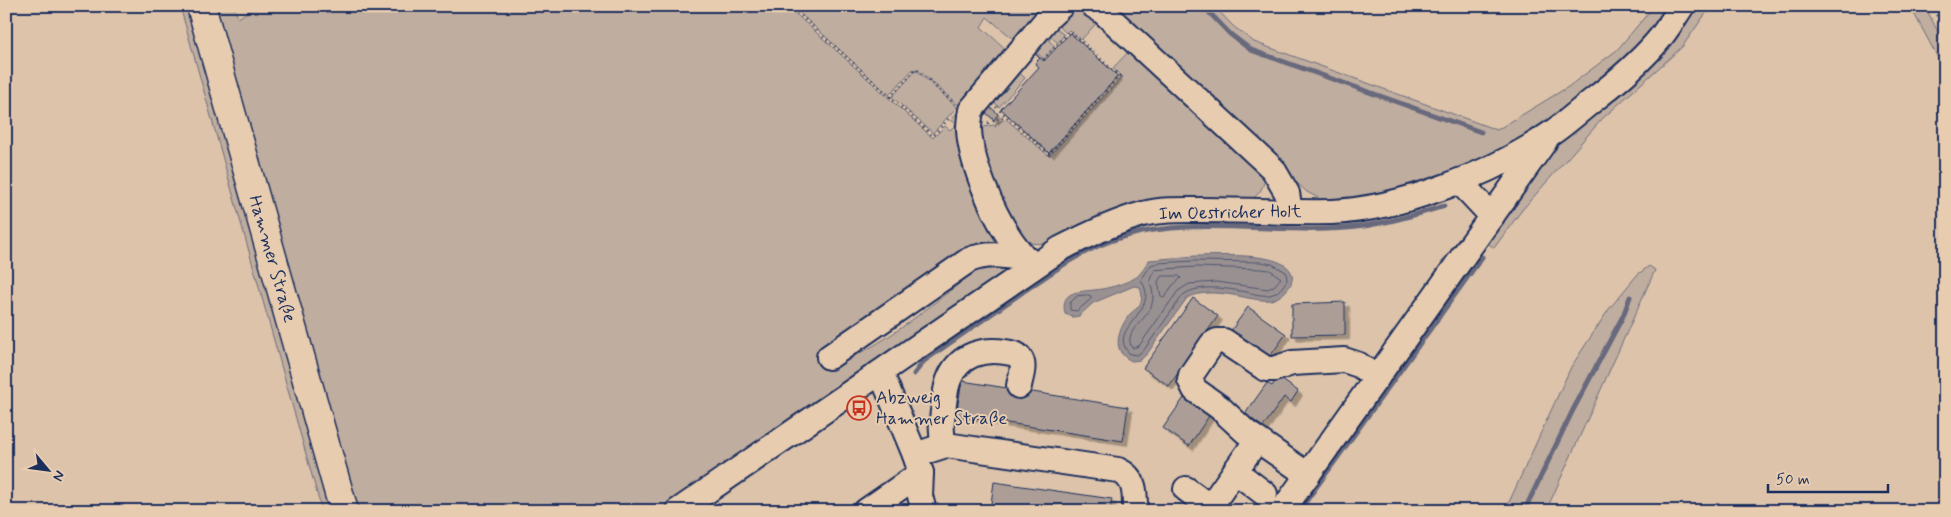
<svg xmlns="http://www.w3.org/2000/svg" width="1951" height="517" viewBox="0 0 1951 517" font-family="Mynerve,sans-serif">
<defs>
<filter id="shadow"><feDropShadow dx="4.5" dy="4.5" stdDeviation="0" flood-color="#0004"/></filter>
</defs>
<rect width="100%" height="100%" fill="#dcc3aa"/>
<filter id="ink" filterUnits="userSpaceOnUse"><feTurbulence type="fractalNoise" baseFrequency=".02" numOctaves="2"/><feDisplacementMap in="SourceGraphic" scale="10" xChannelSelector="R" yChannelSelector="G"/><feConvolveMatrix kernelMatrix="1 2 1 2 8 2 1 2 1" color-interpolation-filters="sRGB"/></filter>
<g filter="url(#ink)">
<g fill="#bfad9f" stroke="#6d6e7e">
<polygon points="180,6 192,6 335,511 322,511"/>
<path d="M210 6H234L238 18 257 6H787L933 138 945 126 950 130 956 124 951 120 960 109 1006 246 975 245 962 251 828 343 823 349 840 361C881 348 924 310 959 284L956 280 989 262 1005 266 1002 275 789 425 664 511H352L217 27 222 24 216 26Z"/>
<polygon points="792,6 1049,6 1016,41 987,17 981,27 1008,51 959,106 917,69 912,70 889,95"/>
<polygon points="1105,6 1214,6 1233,26 1254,42 1497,130 1568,87 1617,50 1654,6 1673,6 1650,38 1556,117 1497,154 1448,176 1354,201 1322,200 1307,192"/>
<polygon points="1698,6 1711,6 1682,47 1602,119 1522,210 1494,248 1484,240 1550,151 1626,87 1664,50"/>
<polygon points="1910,6 1925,6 1945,46 1945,71"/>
<polygon points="1076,7 1083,8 1101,18 1081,40 1069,30 1066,33 1052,19 1069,8"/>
<polygon points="1055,27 1064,35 1058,43 1051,37 1049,41 1055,46 1044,59 1034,51"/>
<path d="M1132 48 1265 177C1264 186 1260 194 1252 199L1046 244 1026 243 1001 205 976 129 993 125 996 127 995 124 1006 119 1049 156 1122 77 1113 68Z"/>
<polygon points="1016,69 1025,78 999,107 990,98"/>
<polygon points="916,70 957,107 933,133 892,97"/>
<polygon points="1649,266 1655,270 1546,511 1505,511 1571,367 1609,309 1637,275"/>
</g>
<path fill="#999091" stroke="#67697d" d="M1195 256C1216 256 1282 251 1291 272 1297 284 1281 298 1271 300 1263 301 1255 299 1248 298 1230 294 1204 289 1187 298L1147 354 1140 360 1132 361C1110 352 1118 329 1130 314 1133 311 1137 309 1139 306 1143 299 1142 294 1140 287L1134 286 1093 303 1079 316 1073 317 1065 314C1060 291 1077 292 1094 290 1107 289 1124 284 1135 278 1142 274 1144 266 1149 260Z"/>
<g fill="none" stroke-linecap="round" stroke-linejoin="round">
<g stroke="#4d5672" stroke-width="1">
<path d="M1196 261 1261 262 1272 264 1286 272 1287 280C1283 287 1278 293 1270 295 1262 296 1254 294 1247 292 1228 289 1200 283 1183 295L1144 350 1137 355 1130 354C1104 328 1163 312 1141 280L1151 265 1158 263Z"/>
<path d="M1196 267 1261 269 1270 270 1281 278 1274 286 1268 289 1216 282 1189 284 1178 291 1139 346 1132 348C1124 332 1141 324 1148 312 1153 305 1154 297 1152 289 1152 286 1150 284 1150 281 1150 278 1153 273 1155 270Z"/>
<polygon points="1162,276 1179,276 1181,278 1172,286 1164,298 1161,296 1158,282"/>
<polygon points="1087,295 1091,296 1091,299 1077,311 1070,310 1070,303 1077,296"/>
</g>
<g stroke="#67697d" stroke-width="5">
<polyline points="1203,6 1230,34 1251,50 1481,132"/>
<path d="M914 374 924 361C956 339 988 316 1020 294 1052 272 1084 248 1122 237 1188 218 1258 231 1325 229 1366 229 1405 218 1444 206"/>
<polyline points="1299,511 1482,257"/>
<polyline points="1524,511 1573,410 1623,316 1630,297"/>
</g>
</g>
<g fill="#ac9e97" stroke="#1b2f5e" filter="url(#shadow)">
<polygon points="1070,33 1118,76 1049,153 1001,109 1039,67 1035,63 1040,58 1035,54 1044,61"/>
<polygon points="988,105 998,114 994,120 983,110"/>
<polygon points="1193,298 1218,316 1169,386 1143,368"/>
<polygon points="1345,302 1345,335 1292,336 1292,304"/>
<polygon points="1248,307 1286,334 1268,359 1230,332"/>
<polygon points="1278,377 1298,391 1291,402 1284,397 1263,427 1245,414 1267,383 1272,386"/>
<polygon points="962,381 1128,407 1123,441 956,415"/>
<polygon points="1188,392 1213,410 1189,446 1163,428"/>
<polygon points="994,482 1112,499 1110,511 990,511"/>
</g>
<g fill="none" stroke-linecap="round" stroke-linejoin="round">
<g stroke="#1b2f5e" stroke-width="28">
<g id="minor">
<polyline points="1094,6 1102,11 1273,169 1287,193 1290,212"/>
<polyline points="1459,181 1492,216"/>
<path d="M1032 268C1025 257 1016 248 1009 237 992 211 970 160 969 129 969 122 970 116 971 110L1048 18 1061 6"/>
<path d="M829 357 969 260C989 252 1006 256 1027 259"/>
<polyline points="881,373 915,455"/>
<path d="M944 445C940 430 942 419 944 404 945 395 946 385 950 377 960 355 983 348 1005 352 1011 353 1018 353 1021 360 1025 367 1020 379 1019 386"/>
<polyline points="1235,471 1265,494"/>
<polyline points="921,473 920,496 924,511"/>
<polyline points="1308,475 1246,432 1219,407 1195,390 1190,380 1191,375 1212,344 1217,341 1224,341 1266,369 1274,369 1292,363 1344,360 1359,365 1377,378"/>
<polyline points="1186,489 1210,507"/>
<path d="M678 511 1060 249C1087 235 1114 222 1143 214 1162 209 1184 210 1203 210 1246 210 1289 213 1332 212 1400 209 1494 173 1550 134 1565 124 1578 112 1592 101 1614 84 1637 65 1656 43 1666 32 1674 18 1682 6"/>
<path d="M866 511 921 473 915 455 946 445 1118 470C1136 478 1135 493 1135 511"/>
<polyline points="1207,511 1257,440"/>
<polyline points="1282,511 1545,141"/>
</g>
</g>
<g stroke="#1b2f5e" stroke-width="31">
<polyline id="major" points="201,6 344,511"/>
</g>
<g stroke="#1b2f5e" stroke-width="3" stroke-dasharray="1 4" stroke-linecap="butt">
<polyline points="790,6 933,136 951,116"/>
<polyline points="1932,6 1945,32"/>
<polyline points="890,97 916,69 955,104"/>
<polyline points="996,107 1049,154 1119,76 1070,31 1043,60"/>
<polyline points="988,123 1006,116"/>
</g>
<use href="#minor" stroke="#e8ccaf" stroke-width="24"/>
<use href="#major" stroke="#e8ccaf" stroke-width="28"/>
</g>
</g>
<defs>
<g id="bus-ring" transform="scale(1.25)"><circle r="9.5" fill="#e8ccaf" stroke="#c8321e" stroke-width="1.5"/><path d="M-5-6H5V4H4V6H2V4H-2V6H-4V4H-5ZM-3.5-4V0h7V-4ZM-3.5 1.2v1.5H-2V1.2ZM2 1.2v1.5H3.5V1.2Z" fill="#c8321e"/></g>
</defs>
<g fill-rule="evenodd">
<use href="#bus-ring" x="859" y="408"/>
</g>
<g text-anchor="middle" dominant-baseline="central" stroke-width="4" stroke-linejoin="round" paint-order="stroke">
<g font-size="18" fill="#1b2f5e" stroke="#e8ccaf">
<text transform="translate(1230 213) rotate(-1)">Im Oestricher Holt</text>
<text transform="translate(272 259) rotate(74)">Hammer Straße</text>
</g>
<g font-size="18" fill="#1b2f5e" stroke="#e8ccaf" text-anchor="start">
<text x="876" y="398">Abzweig<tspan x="876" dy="21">Hammer Straße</tspan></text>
</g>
</g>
<rect width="1951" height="517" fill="none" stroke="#e8ccaf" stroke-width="25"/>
<rect x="12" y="12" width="1926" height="492" fill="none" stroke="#1b2f5e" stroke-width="2" filter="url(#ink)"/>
<g transform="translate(48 470) rotate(119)" stroke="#e8ccaf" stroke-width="4" paint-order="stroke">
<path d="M0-4L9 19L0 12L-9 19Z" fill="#1b2f5e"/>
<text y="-8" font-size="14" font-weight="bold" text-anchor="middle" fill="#1b2f5e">N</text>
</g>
<path d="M1768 484v8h120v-8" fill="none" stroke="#1b2f5e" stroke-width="2.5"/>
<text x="1776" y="484" font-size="15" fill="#1b2f5e" stroke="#e8ccaf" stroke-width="4" paint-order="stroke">50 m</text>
</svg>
